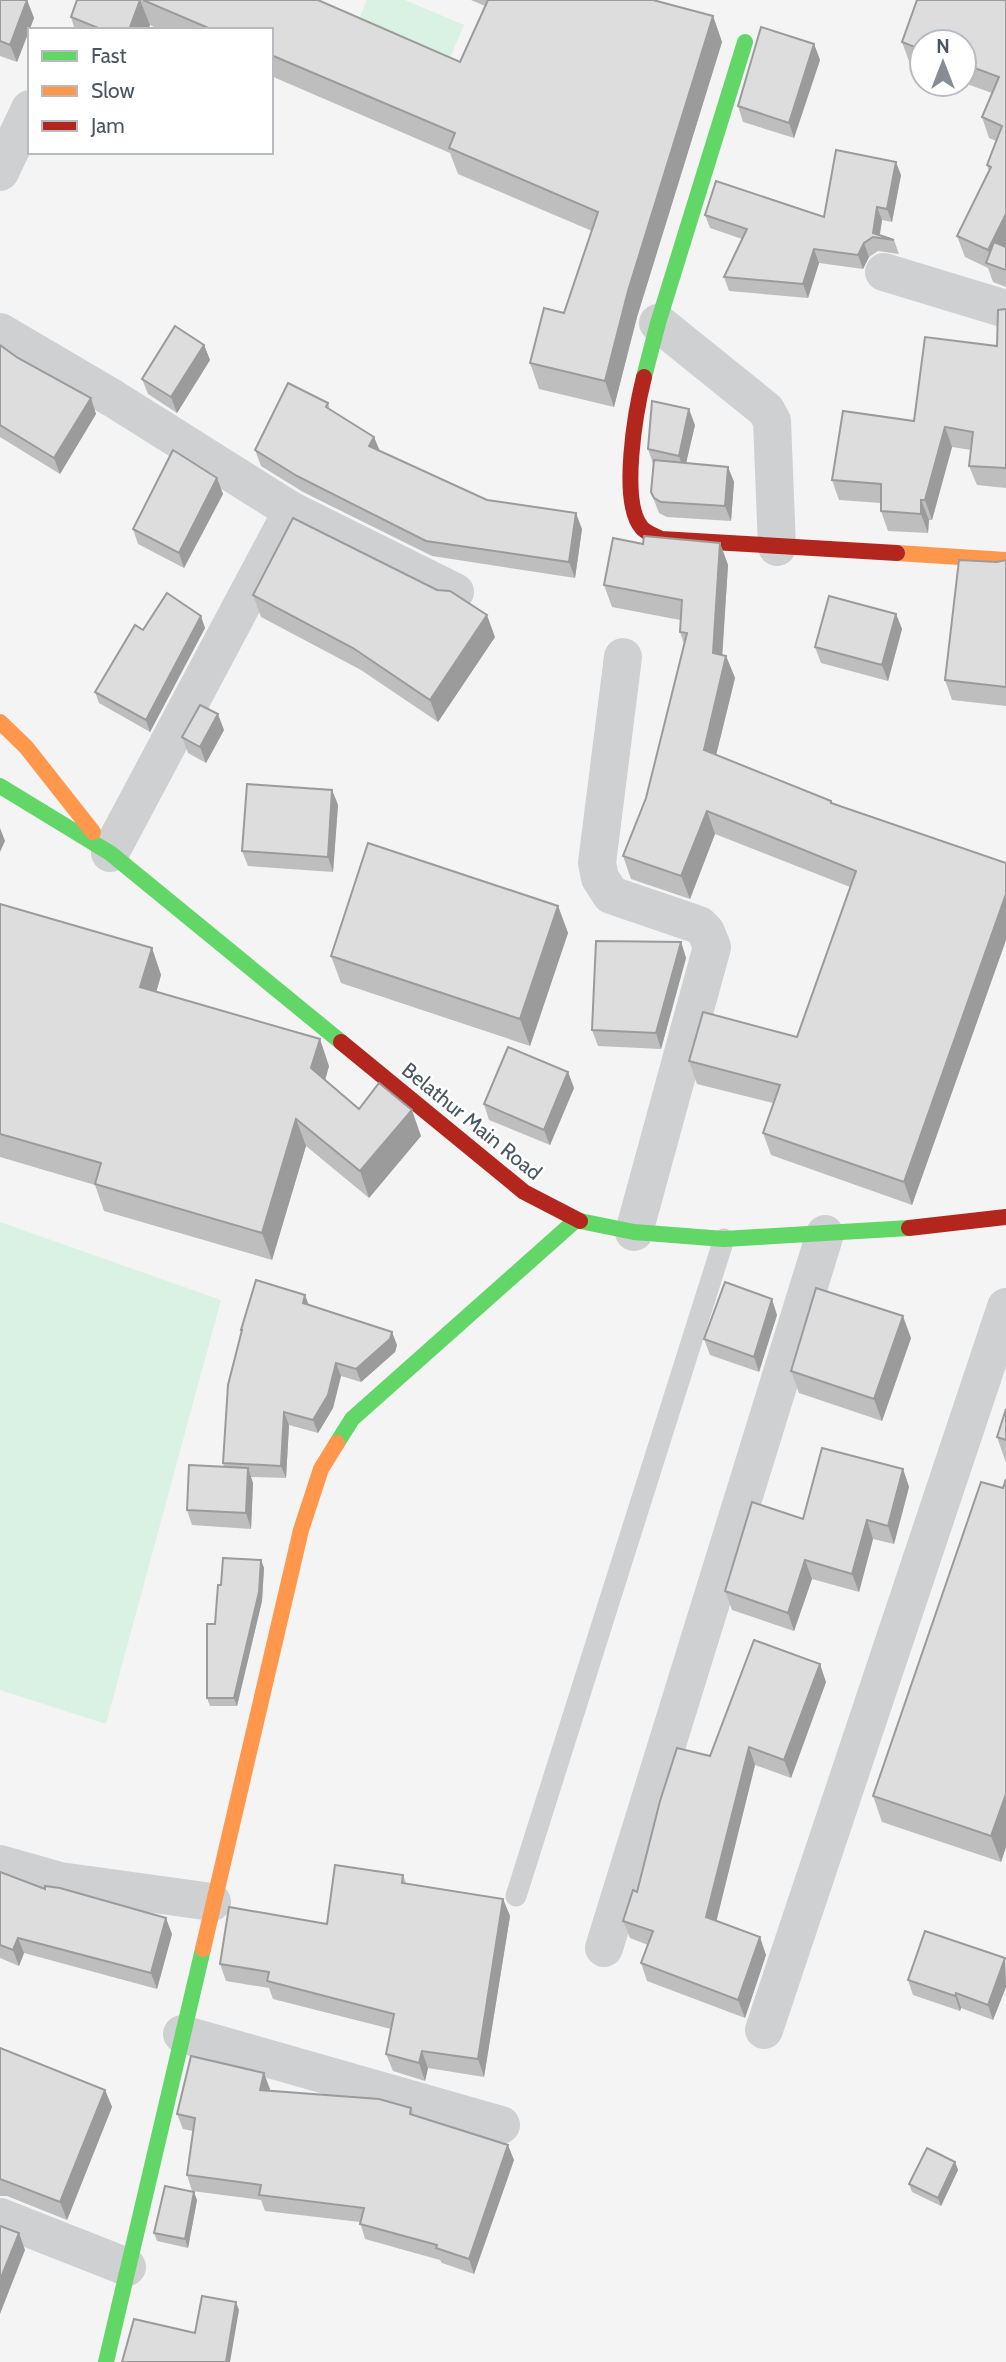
<svg xmlns="http://www.w3.org/2000/svg" width="1006" height="2362" viewBox="0 0 1006 2362" font-family="Cabin,sans-serif">
<rect width="100%" height="100%" fill="#f4f4f4"/>
<g fill="#d9f2e3">
<polygon points="367,0 405,0 464,25 445,69 354,30"/>
<polygon points="0,1222 221,1300 106,1724 0,1690"/>
</g>
<g fill="none" stroke-linecap="round" stroke-linejoin="round">
<polyline stroke="#ced0d2" stroke-width="21" points="516,1896 724,1239"/>
<g stroke="#ced0d2" stroke-width="38">
<polyline points="0,172 30,109"/>
<polyline points="884,272 1006,309"/>
<polyline points="658,323 766,410 772,421 777,547"/>
<polyline points="0,332 114,399 292,511 455,592"/>
<polyline points="623,657 597,863 600,878 611,895 699,925 706,932 712,947 634,1232"/>
<polyline points="110,853 292,511"/>
<polyline points="0,1864 60,1881 212,1902"/>
<polyline points="604,1948 825,1234"/>
<polyline points="764,2030 1006,1307"/>
<polyline points="182,2034 501,2125"/>
<polyline points="0,2217 127,2267"/>
</g>
<g stroke="#63d668" stroke-width="16">
<polyline points="644,377 658,323 745,42"/>
<polyline points="0,786 110,853 341,1042"/>
<polyline points="580,1221 634,1232 724,1239 909,1228"/>
<polyline points="337,1443 352,1419 576,1220"/>
<polyline points="106,2362 203,1949"/>
</g>
<g stroke="#ff974d" stroke-width="16">
<polyline points="897,553 1006,560"/>
<polyline points="0,722 26,747 93,832"/>
<polyline points="203,1949 301,1530 321,1469 337,1443"/>
</g>
<g stroke="#b3261e" stroke-width="16">
<path d="M644 377C636 409 619 502 642 528 646 533 656 536 661 539L897 553"/>
<polyline points="341,1042 524,1192 580,1221"/>
<polyline points="909,1228 1006,1217"/>
</g>
</g>
<g fill="#bebebf">
<polygon points="0,0 27,0 34,18 17,62 0,56"/>
<polygon points="77,0 318,0 460,62 485,6 471,0 653,0 713,16 722,42 637,317 614,407 539,389 530,363 564,313 592,231 458,174 450,153 271,76 271,30 161,30 150,25 148,30 75,30 71,17"/>
<polygon points="1006,0 1006,287 993,282 988,268 965,257 957,236 989,171 987,165 996,141 989,138 982,117 992,93 964,83 964,42 922,42 922,68 910,64 902,42"/>
<polygon points="814,44 820,60 794,138 743,122 738,106"/>
<polygon points="901,175 892,222 882,220 880,235 894,240 899,254 878,251 869,257 863,269 819,263 808,298 729,291 724,277 742,239 710,228 705,215 824,217"/>
<polygon points="1006,309 1006,488 977,485 969,466 971,450 952,447 932,520 929,520 928,533 888,531 881,511 881,503 839,500 832,480 914,421 997,346 1004,310"/>
<polygon points="0,345 96,414 60,474 0,437"/>
<polygon points="204,345 210,360 177,413 148,394 142,379"/>
<polygon points="328,403 330,410 374,437 380,451 487,500 582,529 575,578 432,556 303,492 261,466 255,450"/>
<polygon points="695,425 686,463 728,467 734,482 731,521 667,517 659,513 651,492 653,464 648,449"/>
<polygon points="217,478 223,494 184,568 138,544 133,529"/>
<polygon points="720,543 728,565 722,655 726,656 735,678 716,755 832,804 1006,863 1006,940 912,1205 771,1155 763,1133 773,1103 697,1084 689,1061 797,1037 850,887 715,834 690,899 631,879 623,856 646,798 684,644 680,632 680,620 612,607 604,585 643,544"/>
<polygon points="1006,560 1006,706 952,700 945,680 997,562"/>
<polygon points="253,595 495,637 438,722 361,670 261,617"/>
<polygon points="896,614 902,629 888,681 821,663 815,647"/>
<polygon points="205,628 150,732 99,703 95,692 143,630"/>
<polygon points="224,730 206,763 188,753 182,737"/>
<polygon points="332,790 338,805 333,872 248,866 242,851"/>
<polygon points="0,904 152,948 161,975 156,992 329,1066 325,1080 359,1109 421,1136 369,1198 306,1146 272,1260 104,1211 95,1185 0,1157"/>
<polygon points="558,906 568,933 530,1046 341,983 331,956"/>
<polygon points="681,942 686,958 661,1049 598,1046 592,1030"/>
<polygon points="568,1072 574,1088 550,1145 489,1120 484,1104"/>
<polygon points="309,1305 397,1345 395,1352 361,1382 341,1376 333,1408 318,1433 289,1425 286,1478 251,1477 253,1483 251,1529 192,1525 187,1510 224,1467 223,1463 242,1332 241,1330"/>
<polygon points="777,1315 759,1372 710,1355 704,1339"/>
<polygon points="911,1338 882,1421 799,1393 791,1371"/>
<polygon points="1006,1409 1006,1463 997,1437"/>
<polygon points="903,1469 909,1487 894,1544 873,1539 859,1592 812,1579 794,1631 732,1610 725,1591 803,1519"/>
<polygon points="1006,1479 1006,1847 1001,1862 882,1822 873,1796 1003,1488"/>
<polygon points="261,1560 264,1568 262,1601 237,1706 210,1706 207,1698 215,1624 221,1585"/>
<polygon points="826,1682 791,1778 755,1765 716,1921 766,1955 745,2018 647,1981 641,1963 648,1945 630,1938 623,1921 710,1756"/>
<polygon points="0,1872 172,1934 157,1989 24,1953 19,1966 0,1958"/>
<polygon points="403,1875 406,1883 503,1899 510,1916 484,2077 428,2068 425,2081 393,2071 386,2054 391,2029 273,1999 269,1988 226,1981 220,1964 327,1924"/>
<polygon points="1005,1958 1006,1987 993,2020 961,2008 960,2011 913,1995 908,1980"/>
<polygon points="0,2048 105,2090 112,2107 67,2220 7,2196 0,2196"/>
<polygon points="270,2089 269,2091 411,2108 414,2115 514,2160 474,2274 442,2263 440,2260 365,2239 360,2222 265,2211 261,2200 192,2191 187,2175 193,2131 183,2129 177,2114"/>
<polygon points="955,2162 958,2170 941,2206 912,2192 909,2184"/>
<polygon points="197,2200 188,2248 157,2241 154,2233"/>
</g>
<g fill="#9b9b9b">
<polygon points="27,0 34,18 17,62 10,45"/>
<polygon points="140,0 150,25 148,30 129,30"/>
<polygon points="713,16 722,42 637,317 614,407 605,381 628,291"/>
<polygon points="814,44 820,60 794,138 789,123"/>
<polygon points="896,162 901,175 892,222 887,209"/>
<polygon points="877,207 882,220 879,238 873,233"/>
<polygon points="1006,214 1006,251 993,265 988,250"/>
<polygon points="864,243 869,257 863,269 858,255"/>
<polygon points="814,249 819,263 808,298 803,284"/>
<polygon points="204,345 210,360 177,413 171,397"/>
<polygon points="91,398 96,414 60,474 54,458"/>
<polygon points="689,409 695,425 684,472 679,456"/>
<polygon points="945,427 952,447 932,520 925,500"/>
<polygon points="374,437 380,452 369,446"/>
<polygon points="728,467 734,482 731,521 725,506"/>
<polygon points="217,478 223,494 184,568 179,553"/>
<polygon points="921,500 929,520 928,533 921,514"/>
<polygon points="576,513 582,529 575,578 569,562"/>
<polygon points="720,543 728,565 721,675 713,653"/>
<polygon points="896,614 902,629 888,681 882,665"/>
<polygon points="487,615 495,637 438,722 430,700"/>
<polygon points="201,616 205,628 150,732 146,720"/>
<polygon points="726,656 735,678 712,772 704,750"/>
<polygon points="218,714 224,730 206,763 200,747"/>
<polygon points="332,790 338,805 333,872 328,857"/>
<polygon points="707,811 715,834 690,899 681,876"/>
<polygon points="0,828 5,841 0,852"/>
<polygon points="1006,894 1006,940 912,1205 904,1182"/>
<polygon points="558,906 568,933 530,1046 520,1019"/>
<polygon points="681,942 686,958 661,1049 656,1033"/>
<polygon points="152,948 161,975 150,1014 140,987"/>
<polygon points="320,1039 329,1066 321,1095 311,1068"/>
<polygon points="568,1072 574,1088 550,1145 544,1130"/>
<polygon points="412,1110 421,1136 369,1198 360,1171"/>
<polygon points="296,1119 306,1146 272,1260 262,1233"/>
<polygon points="305,1295 310,1308 303,1303"/>
<polygon points="772,1299 777,1315 759,1372 754,1357"/>
<polygon points="903,1316 911,1338 882,1421 874,1399"/>
<polygon points="392,1332 397,1345 395,1352 361,1382 356,1369"/>
<polygon points="336,1363 341,1376 333,1408 318,1433 313,1420"/>
<polygon points="284,1412 289,1425 286,1478 281,1466"/>
<polygon points="248,1468 253,1483 251,1529 246,1513"/>
<polygon points="903,1469 909,1487 894,1544 888,1526"/>
<polygon points="867,1520 873,1539 859,1592 852,1574"/>
<polygon points="261,1560 264,1568 262,1601 237,1706 234,1698"/>
<polygon points="805,1560 812,1579 794,1631 788,1613"/>
<polygon points="820,1664 826,1682 791,1778 784,1760"/>
<polygon points="749,1747 755,1765 713,1935 706,1917"/>
<polygon points="1006,1794 1006,1847 1001,1862 991,1836"/>
<polygon points="503,1899 510,1916 484,2077 478,2059"/>
<polygon points="166,1918 172,1934 157,1989 151,1973"/>
<polygon points="760,1937 766,1955 745,2018 738,2000"/>
<polygon points="18,1938 24,1953 19,1966 13,1950"/>
<polygon points="1005,1958 1006,1987 993,2020 988,2005"/>
<polygon points="956,1993 961,2008 960,2011 955,1996"/>
<polygon points="422,2051 428,2068 425,2081 419,2063"/>
<polygon points="264,2073 270,2089 266,2106 260,2090"/>
<polygon points="105,2090 112,2107 67,2220 60,2202"/>
<polygon points="508,2145 514,2160 474,2274 469,2259"/>
<polygon points="955,2162 958,2170 941,2206 938,2198"/>
<polygon points="194,2192 197,2200 188,2248 185,2239"/>
<polygon points="19,2233 25,2250 0,2314 0,2280"/>
<polygon points="236,2302 239,2310 230,2362 226,2362"/>
</g>
<g fill="#ddddde" stroke="#9b9b9b" stroke-width="2">
<polygon points="0,0 27,0 10,45 0,41"/>
<polygon points="77,0 140,0 129,30 103,30 71,17"/>
<polygon points="143,0 318,0 460,62 488,0 653,0 713,16 628,291 605,381 530,363 544,308 564,313 598,212 449,148 455,133 271,55 271,30 213,30"/>
<polygon points="917,0 1006,0 1006,214 988,250 957,236 991,167 987,165 1002,126 982,117 999,77 964,64 964,42 922,42 922,50 902,42"/>
<polygon points="761,27 814,44 789,123 738,106"/>
<polygon points="836,150 896,162 887,209 877,207 873,233 894,240 873,237 864,243 858,255 814,249 803,284 724,277 747,229 705,215 716,181 824,217"/>
<polygon points="994,242 1006,247 1006,270 986,263"/>
<polygon points="1006,309 1006,468 969,466 973,432 945,427 925,500 921,500 921,514 881,511 881,484 832,480 843,411 914,421 925,337 997,346 998,310"/>
<polygon points="175,326 204,345 171,397 142,379"/>
<polygon points="0,345 18,358 91,398 54,458 0,425"/>
<polygon points="288,383 328,403 326,407 374,437 369,446 487,500 576,513 569,562 426,541 297,476 255,450"/>
<polygon points="652,401 689,409 679,456 648,449"/>
<polygon points="173,450 217,478 179,553 133,529"/>
<polygon points="654,460 728,467 725,506 661,502 654,498 651,492"/>
<polygon points="293,518 437,590 450,591 487,615 430,700 353,648 253,595"/>
<polygon points="644,536 720,543 713,653 726,656 704,750 831,801 831,803 1006,863 1006,894 904,1182 763,1133 780,1085 689,1061 703,1012 797,1037 856,871 707,811 681,876 623,856 646,798 687,633 680,632 682,600 604,585 613,538 643,544"/>
<polygon points="959,560 997,562 1006,560 1006,687 945,680"/>
<polygon points="167,593 201,616 146,720 95,692 135,625 143,630"/>
<polygon points="829,596 896,614 882,665 815,647"/>
<polygon points="200,705 218,714 200,747 182,737"/>
<polygon points="247,784 332,790 328,857 242,851"/>
<polygon points="368,843 558,906 520,1019 331,956"/>
<polygon points="0,904 152,948 140,987 320,1039 311,1068 359,1109 379,1083 412,1110 360,1171 296,1119 262,1233 95,1184 101,1163 0,1134"/>
<polygon points="596,941 681,942 656,1033 592,1030"/>
<polygon points="508,1047 568,1072 544,1130 484,1104"/>
<polygon points="256,1280 305,1295 303,1303 392,1332 390,1339 356,1369 336,1363 328,1395 313,1420 284,1412 281,1466 223,1463 228,1385 242,1330 241,1330"/>
<polygon points="725,1282 772,1299 754,1357 704,1339"/>
<polygon points="816,1288 903,1316 874,1399 791,1371"/>
<polygon points="1006,1409 1006,1440 997,1437"/>
<polygon points="822,1448 903,1469 888,1526 867,1520 852,1574 805,1560 788,1613 725,1591 752,1502 803,1519"/>
<polygon points="189,1465 248,1468 246,1513 187,1510"/>
<polygon points="1006,1479 1006,1794 991,1836 873,1796 981,1482 1003,1488"/>
<polygon points="223,1558 261,1560 259,1592 234,1698 207,1698 207,1624 215,1624 218,1585 221,1585"/>
<polygon points="754,1640 820,1664 784,1760 749,1747 706,1917 760,1937 738,2000 641,1963 653,1931 623,1921 633,1890 637,1892 660,1801 677,1748 710,1756"/>
<polygon points="335,1865 403,1875 402,1883 503,1899 478,2059 422,2051 419,2063 386,2054 394,2014 267,1981 269,1972 220,1964 229,1907 327,1924"/>
<polygon points="0,1872 45,1889 45,1886 60,1888 166,1918 151,1973 18,1938 13,1950 0,1945"/>
<polygon points="925,1931 1005,1958 988,2005 956,1993 955,1996 908,1980"/>
<polygon points="0,2048 105,2090 60,2202 0,2179"/>
<polygon points="191,2056 264,2073 260,2090 379,2099 411,2108 410,2114 508,2145 469,2259 436,2248 437,2245 360,2224 364,2208 259,2195 261,2185 187,2175 195,2118 177,2114"/>
<polygon points="927,2148 955,2162 938,2198 909,2184"/>
<polygon points="165,2186 194,2192 185,2239 154,2233"/>
<polygon points="0,2226 19,2233 0,2280"/>
<polygon points="202,2296 236,2302 226,2362 122,2362 134,2319 195,2333"/>
</g>
<g text-anchor="middle" dominant-baseline="central" stroke-width="5" stroke-linejoin="round" paint-order="stroke">
<g font-size="21" fill="#4a5661" stroke="#fff">
<text transform="translate(472 1121) rotate(39)">Belathur Main Road</text>
</g>
</g>
<rect x="28" y="28" width="245" height="126" fill="#ffffff" stroke="#b7bbc0" stroke-width="2"/>
<rect x="42" y="51" width="35" height="10" fill="#63d668" stroke="#b7bbc0" stroke-width="2"/>
<text x="91" y="63" font-size="21" fill="#4a5661">Fast</text>
<rect x="42" y="86" width="35" height="10" fill="#ff974d" stroke="#b7bbc0" stroke-width="2"/>
<text x="91" y="98" font-size="21" fill="#4a5661">Slow</text>
<rect x="42" y="121" width="35" height="10" fill="#b3261e" stroke="#b7bbc0" stroke-width="2"/>
<text x="91" y="133" font-size="21" fill="#4a5661">Jam</text>
<g transform="translate(943 63)"><circle r="33" fill="#ffffff" stroke="#b7bbc0" stroke-width="2"/>
<path d="M0-5L12 26L0 18L-12 26Z" fill="#868d94"/>
<text y="-10" font-size="19" font-weight="bold" text-anchor="middle" fill="#4a5661">N</text>
</g>
</svg>
